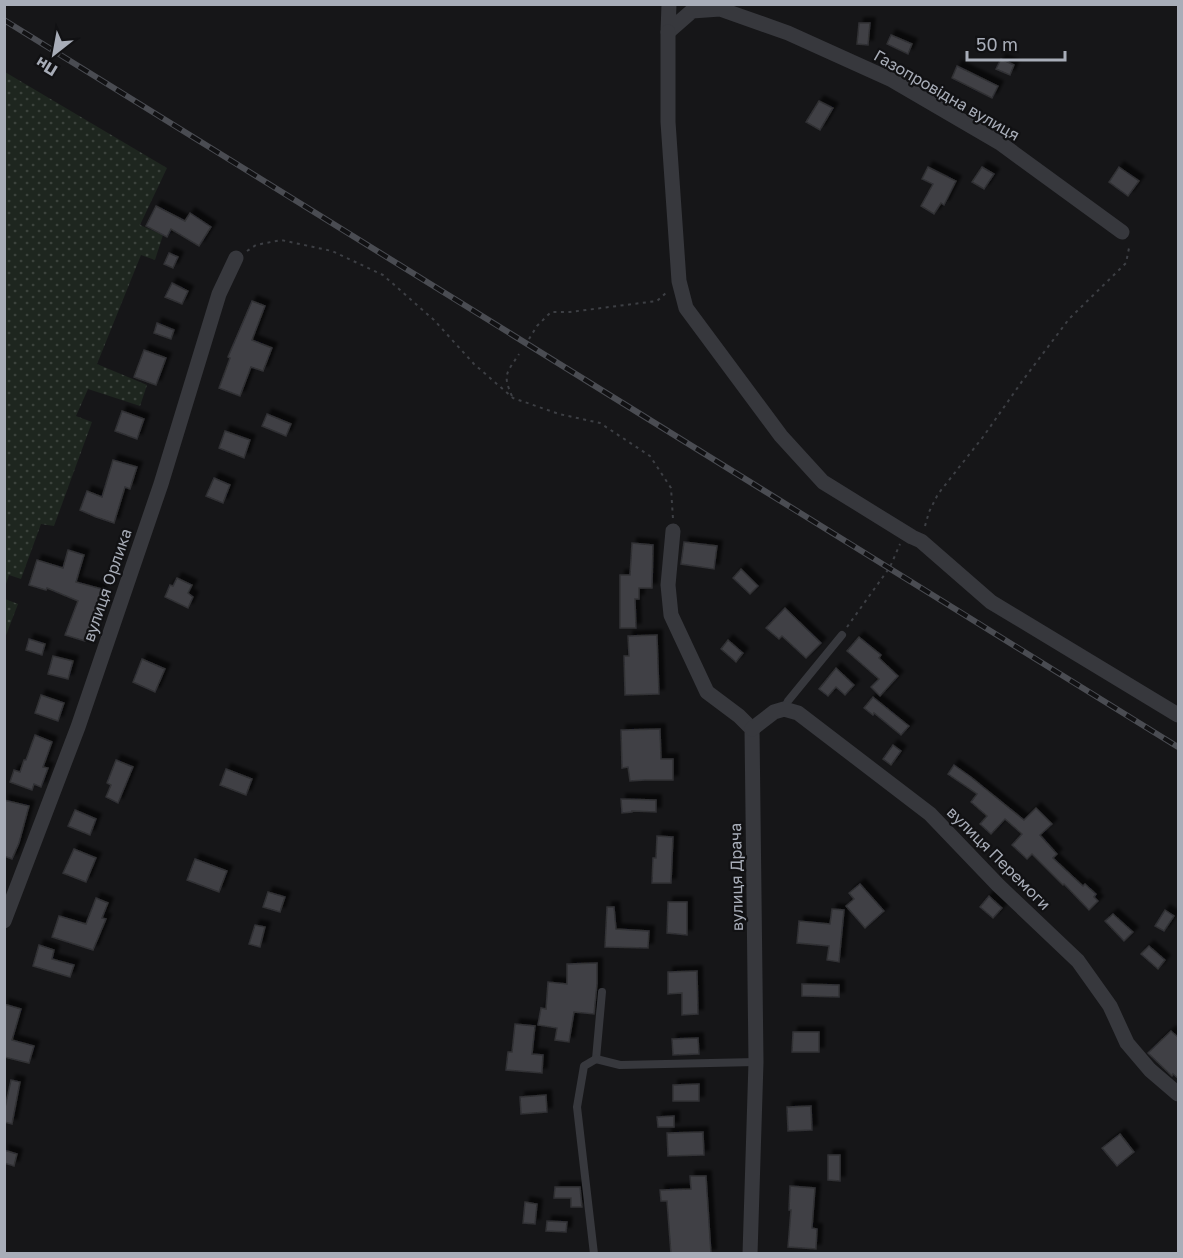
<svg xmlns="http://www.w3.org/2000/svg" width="1183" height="1258" viewBox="0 0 1183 1258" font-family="'Golos Text',sans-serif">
<defs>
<pattern id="park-dots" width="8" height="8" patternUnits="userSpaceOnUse" patternTransform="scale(1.5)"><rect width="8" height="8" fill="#1e261f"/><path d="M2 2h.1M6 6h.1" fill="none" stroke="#3c433d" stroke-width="1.8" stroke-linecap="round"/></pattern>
<filter id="shadow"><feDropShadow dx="5" dy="-5" stdDeviation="1.5" flood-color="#0009"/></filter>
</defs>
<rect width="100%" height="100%" fill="#161618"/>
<g fill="url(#park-dots)">
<polygon points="5,72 167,168 140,225 163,235 155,260 141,255 97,364 147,385 140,406 88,389 76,416 92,422 54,526 41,524 21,579 9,575 5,587"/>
<polygon points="5,599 18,604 5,638 4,599"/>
</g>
<g fill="#404145" stroke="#303034" stroke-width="1.5" filter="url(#shadow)">
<polygon points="859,23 870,23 868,45 857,44"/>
<polygon points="891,35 912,44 908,54 887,44"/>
<polygon points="1001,59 1014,65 1010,75 996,69"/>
<polygon points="957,66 998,86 992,98 952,78"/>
<polygon points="819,101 833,108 820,130 806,122"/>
<polygon points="928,167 956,181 944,205 941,203 934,214 921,206 933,184 922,179"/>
<polygon points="982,167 994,174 984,189 972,182"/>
<polygon points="1119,167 1139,181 1128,196 1109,182"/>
<polygon points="156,206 185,221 190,213 211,227 199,246 171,229 167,237 146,226"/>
<polygon points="169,253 178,257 173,268 164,264"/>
<polygon points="172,283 188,291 182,304 165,297"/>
<polygon points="252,301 265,306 252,340 272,348 263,371 251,367 240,396 219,388 230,358 228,357"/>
<polygon points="157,323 174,330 171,339 154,333"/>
<polygon points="144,350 166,358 156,385 134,377"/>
<polygon points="122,411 144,419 137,439 115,431"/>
<polygon points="267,414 291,424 286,436 262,426"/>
<polygon points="225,431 250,440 244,458 219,448"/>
<polygon points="113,460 137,467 130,489 125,487 114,523 96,517 80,510 87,491 102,497"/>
<polygon points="214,478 230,485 223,503 206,496"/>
<polygon points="684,542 717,546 714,569 681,564"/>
<polygon points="632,543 653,545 652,588 639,588 639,599 635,599 636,628 620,628 620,575 630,575"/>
<polygon points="68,550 84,555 76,582 102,589 96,610 85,641 65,635 78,601 47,588 46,590 29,585 37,560 63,568"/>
<polygon points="741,569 758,586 750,594 733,578"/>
<polygon points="177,578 192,585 188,593 193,597 188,608 165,597 170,585 173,586"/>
<polygon points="785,608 821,643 806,658 782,636 779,639 766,628"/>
<polygon points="657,635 659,694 625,695 624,656 629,656 628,636"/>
<polygon points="859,637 881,655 879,658 898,676 880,696 871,687 879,679 847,651"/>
<polygon points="29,639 45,644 42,655 26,650"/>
<polygon points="728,640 743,653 736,662 721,649"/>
<polygon points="53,656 73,661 68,679 48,674"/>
<polygon points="142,659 165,669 155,692 133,682"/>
<polygon points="836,668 854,685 845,695 836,687 828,696 819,689"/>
<polygon points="41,695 64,703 58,721 35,713"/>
<polygon points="873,697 909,726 901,735 874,713 873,715 864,708"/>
<polygon points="660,729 661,759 673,759 673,780 646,780 630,781 628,767 622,768 621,730"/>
<polygon points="35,735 52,742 43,767 48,768 41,787 34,784 32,790 10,782 14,770 20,772 24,760 26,760"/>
<polygon points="893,745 901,751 891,765 883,759"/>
<polygon points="116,760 133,767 118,803 106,797 111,785 107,783"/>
<polygon points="954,765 971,777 1024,820 1036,808 1052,824 1040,835 1057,854 1053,858 1083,886 1085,884 1096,894 1094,897 1098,901 1089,910 1064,884 1063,885 1032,854 1027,859 1012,845 1022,834 1005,819 991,834 980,824 987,816 971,802 977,794 948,774"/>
<polygon points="226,769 252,779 246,795 220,785"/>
<polygon points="621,799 656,800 656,812 632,811 632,812 622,813"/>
<polygon points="4,800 29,806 19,843 12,859 4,856"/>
<polygon points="75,810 96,819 90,835 68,826"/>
<polygon points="657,836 673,837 671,883 652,883 653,858 656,858"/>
<polygon points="74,849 96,858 86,882 63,873"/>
<polygon points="195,859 227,871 219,892 187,880"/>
<polygon points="860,884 884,911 865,928 846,906 854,899 849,893"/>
<polygon points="268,892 285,897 280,912 263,907"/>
<polygon points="989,896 1002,908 993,918 980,907"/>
<polygon points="96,898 108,903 102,918 106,919 93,950 52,937 59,916 86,924"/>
<polygon points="668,902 687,902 687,935 667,933"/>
<polygon points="607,907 614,907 616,929 649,931 648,948 605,947"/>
<polygon points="832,909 844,910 839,962 827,960 829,946 797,943 799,921 830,924"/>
<polygon points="1165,910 1174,916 1164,931 1155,926"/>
<polygon points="1113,914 1133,932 1124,941 1105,921"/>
<polygon points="255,925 265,927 260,947 249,944"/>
<polygon points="39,945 54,950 52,959 74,965 70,977 33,966"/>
<polygon points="1149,946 1165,960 1158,969 1141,954"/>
<polygon points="597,963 597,984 594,1014 574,1012 569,1042 555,1040 557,1028 538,1025 541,1008 546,1009 548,982 567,984 567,964"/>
<polygon points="697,971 698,1014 682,1015 682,993 668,994 668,972"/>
<polygon points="802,984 839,985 839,997 802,996"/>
<polygon points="4,1004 21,1009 12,1040 34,1046 29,1063 4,1057"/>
<polygon points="515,1024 535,1026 532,1054 543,1055 542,1073 506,1070 508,1052 512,1052"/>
<polygon points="1171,1031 1179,1038 1179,1079 1173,1074 1172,1076 1148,1053"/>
<polygon points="793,1032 819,1032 819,1052 792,1052"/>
<polygon points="698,1038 699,1054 673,1055 672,1039"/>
<polygon points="11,1080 20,1082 12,1124 4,1122 4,1112"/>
<polygon points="699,1084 699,1101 673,1101 673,1085"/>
<polygon points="546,1095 547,1112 521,1114 520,1097"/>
<polygon points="811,1106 812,1130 788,1131 787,1107"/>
<polygon points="674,1116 674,1127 658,1127 657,1117"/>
<polygon points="703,1132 704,1155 668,1156 667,1133"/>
<polygon points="1120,1134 1134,1152 1117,1166 1102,1148"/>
<polygon points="4,1150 17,1154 14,1166 4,1163"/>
<polygon points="828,1155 840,1155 840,1181 828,1180"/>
<polygon points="690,1176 706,1176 711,1254 671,1254 667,1201 661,1201 660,1190 691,1189"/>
<polygon points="790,1186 815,1188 812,1228 817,1229 816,1249 788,1247 791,1210 789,1210"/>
<polygon points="555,1187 580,1187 582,1207 571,1207 571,1198 554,1198"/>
<polygon points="525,1202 537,1204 535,1224 523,1223"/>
<polygon points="547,1221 567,1222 566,1232 546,1231"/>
</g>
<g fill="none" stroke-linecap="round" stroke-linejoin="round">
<g stroke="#3d3f44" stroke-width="2" stroke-dasharray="3 4.5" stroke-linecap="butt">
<polyline points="247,251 256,245 281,240 332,251 383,275 434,320 474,364 513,398 559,414 600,423 650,456 671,488 673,519"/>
<polyline points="529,339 537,326 551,312 570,312 657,301 668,291"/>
<path d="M512 396C502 374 507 373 519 354"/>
<polyline points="925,526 929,512 938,494 983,437 1023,380 1069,319 1126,263 1129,248 1128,245"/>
<polyline points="847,627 890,567 900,544"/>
</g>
<g stroke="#37383d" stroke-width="8">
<polyline points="784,709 788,701 842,635"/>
<polyline points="596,1059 620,1065 756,1062"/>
<polyline points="596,1059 602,992"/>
<polyline points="594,1254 577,1107 584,1066 596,1059"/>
</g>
<g stroke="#37383d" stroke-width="15">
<polyline points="669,4 668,32 692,11 720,9 788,33 892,80 1000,143 1122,232"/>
<polyline points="668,32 668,122 679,281 686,308 781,436 823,482 912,537 921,541 991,602 1178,715"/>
<polyline points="673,531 668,585 671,615 707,692 739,716 752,729 756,1062 750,1254"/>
<polyline points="752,729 774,712 784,709 798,713 930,814 998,885 1078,961 1110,1006 1127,1043 1150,1070 1178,1094"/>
<polyline points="4,921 78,727 161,484 219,294 236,258"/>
</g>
<g stroke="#4a4c52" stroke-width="6">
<polyline id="rail" points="4,20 1178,747"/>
</g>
<use href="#rail" stroke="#111113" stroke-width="4" stroke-dasharray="11" stroke-linecap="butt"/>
</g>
<g text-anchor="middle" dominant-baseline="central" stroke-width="4.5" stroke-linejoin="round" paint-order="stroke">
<g font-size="16" fill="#a8adb8" stroke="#111113">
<text transform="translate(947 95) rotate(30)">Газопровідна вулиця</text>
<text transform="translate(107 585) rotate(-71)">вулиця Орлика</text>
<text transform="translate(999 858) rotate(45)">вулиця Перемоги</text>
<text transform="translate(736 877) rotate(-91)">вулиця Драча</text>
</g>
</g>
<rect width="1183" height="1258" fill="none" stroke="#a8adb8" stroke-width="12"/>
<g transform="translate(54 54) rotate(211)" stroke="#111113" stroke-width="4.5" paint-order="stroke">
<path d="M0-4.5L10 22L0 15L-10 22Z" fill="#a8adb8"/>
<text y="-9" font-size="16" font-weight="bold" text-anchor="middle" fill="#a8adb8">Пн</text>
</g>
<path d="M967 51v9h98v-9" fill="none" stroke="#a8adb8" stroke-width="3"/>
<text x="976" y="51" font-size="18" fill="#a8adb8" stroke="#111113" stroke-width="4.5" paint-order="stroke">50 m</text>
</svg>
